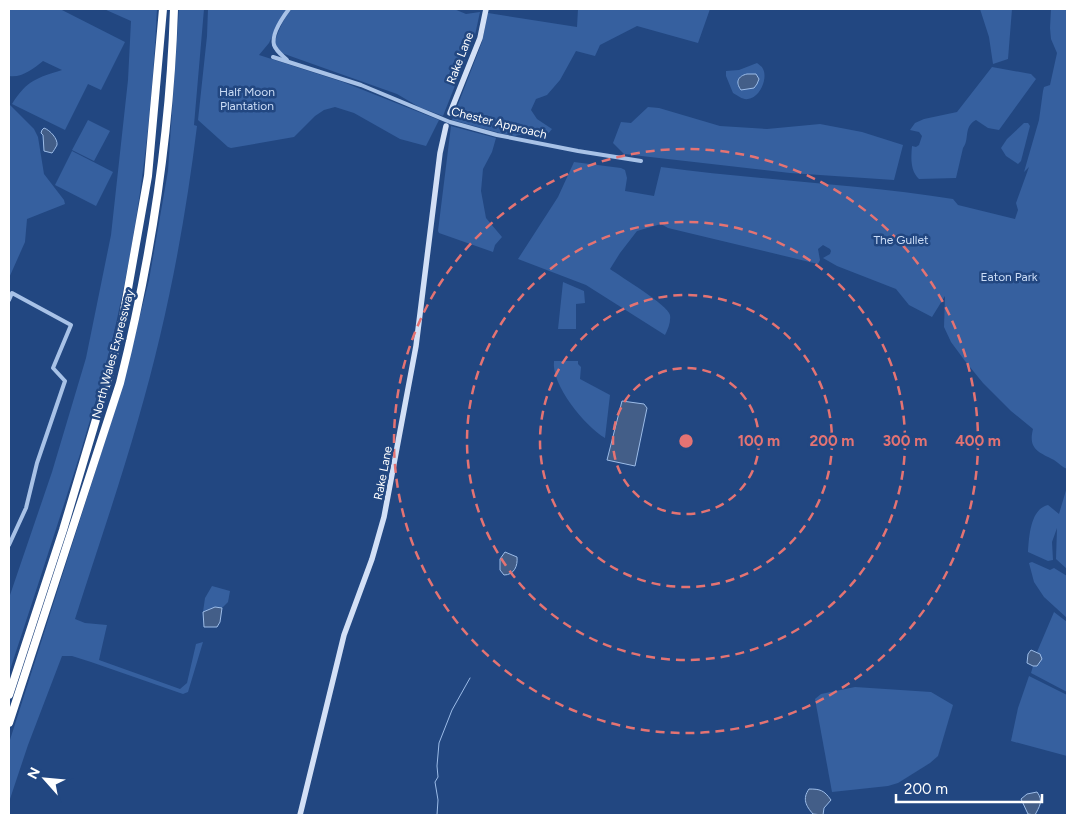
<svg xmlns="http://www.w3.org/2000/svg" width="1076" height="824" viewBox="0 0 1076 824" font-family="Figtree,sans-serif">
<rect width="100%" height="100%" fill="#224781"/>
<g fill="#36609f">
<path d="M9 9H60L125 42 101 90 88 84 65 130 12 104C27 80 37 78 62 70L43 61C33 69 22 78 9 76Z"/>
<path d="M104 9H157C152 113 140 217 117 319 107 365 93 410 80 454 57 527 33 600 9 673V598L52 472 86 358 111 235 128 80 131 21Z"/>
<path d="M179 9H204L194 125 197 126C185 225 166 324 138 420 119 487 96 553 75 619L85 623 107 625 99 660 180 689 187 683 196 644 203 642 188 692 183 694 91 662 72 656H62L28 745 9 802V743L121 391 149 280 168 171Z"/>
<polygon points="208,9 287,9 280,20 269,43 259,55 343,82 439,120 426,146 400,139 354,113 335,107 324,110 315,116 294,137 231,148 228,147 198,120 207,36"/>
<path d="M292 9H454L466 14 480 12 475 35 443 116 419 107 397 94 276 51 273 48C277 34 282 20 292 9Z"/>
<polygon points="578,9 710,9 698,43 637,26 600,45 595,56 576,51 560,80 547,95 536,99 531,110 537,119 552,129 547,135 523,134 515,136 500,133 452,120 482,42 488,13 577,27"/>
<polygon points="980,9 1012,9 1008,59 993,64 989,37"/>
<path d="M1051 9H1067V469C1062 467 1059 463 1054 460 1038 452 1028 449 1033 429L1011 411 983 383 965 361 951 342 944 327 945 296 932 317 909 305 896 289 837 266 823 258 830 254 831 251 830 249 823 245 818 249 820 260 818 264 668 228 661 224 637 231 620 253 610 269C621 277 668 305 670 315 671 322 668 329 665 335L586 285 518 259 558 197 574 162 621 168 625 170 627 178 625 191 654 196 661 167C758 180 856 184 953 199L958 205 1015 219 1018 210 1016 203 1029 167 1024 172 1039 120 1043 91 1044 87 1050 85 1057 53 1051 39 1050 28Z"/>
<path d="M757 63C759 65 762 66 763 69 768 78 760 98 748 99 743 100 738 96 733 93L726 76V71L739 70Z"/>
<path d="M992 67 1031 74 1036 79 999 130 988 128 976 120C963 127 970 139 963 148L956 178 919 179C910 171 911 157 912 146L916 147 919 145 922 136 919 132 910 130 915 123 924 119 957 112Z"/>
<polygon points="9,104 34,129 38,137 44,174 64,200 65,204 27,219 25,242 9,278"/>
<polygon points="648,107 659,108 720,126 767,129 820,124 862,132 903,145 894,180 790,173 624,154 613,143 621,122 631,123"/>
<polygon points="88,120 110,131 94,161 72,150"/>
<polygon points="1024,123 1028,123 1030,126 1021,161 1018,164 1006,156 1001,148 1007,139"/>
<polygon points="451,126 496,138 492,152 483,169 481,191 486,218 502,237 495,245 493,252 439,233 438,231"/>
<polygon points="72,151 113,172 96,206 55,185"/>
<polygon points="563,282 584,291 585,303 576,304 576,329 558,329"/>
<path d="M554 361H578V364L581 367 580 379 610 395 605 438C585 426 551 385 554 361Z"/>
<path d="M1067 487V569L1056 559 1057 528 1052 542 1053 560 1048 561 1028 552C1029 538 1030 509 1048 505L1059 514Z"/>
<polygon points="1032,562 1050,570 1054,568 1067,576 1067,618 1044,597 1034,582 1029,563"/>
<polygon points="212,586 230,591 228,602 222,608 215,607 203,612 205,598"/>
<polygon points="1054,612 1067,622 1067,692 1031,673 1033,666 1037,666 1040,654 1037,652"/>
<polygon points="1029,676 1067,695 1067,756 1011,741 1018,708"/>
<polygon points="855,687 931,692 953,705 938,756 930,763 898,783 888,786 832,792 815,699 821,694"/>
</g>
<g fill="#435e88" stroke="#9cbce8">
<path d="M747 74H756L759 79 757 84 754 88 741 90C735 82 738 76 747 74Z"/>
<path d="M44 128C50 130 58 139 57 145 56 147 53 152 52 153L44 151 43 135 41 133 42 130Z"/>
<polygon points="622,401 644,404 647,408 635,466 607,460"/>
<path d="M505 552 517 557C518 566 514 575 504 575L500 570V559Z"/>
<polygon points="215,607 222,608 220,622 217,627 204,627 203,612"/>
<polygon points="1031,650 1040,654 1042,659 1037,666 1033,666 1027,663 1028,654"/>
<path d="M809 789C820 789 824 790 831 800L824 808 823 815 813 814C806 806 802 799 809 789Z"/>
<path d="M1037 792C1044 801 1039 807 1035 815L1028 814 1021 799 1027 794Z"/>
</g>
<g fill="none" stroke-linecap="round" stroke-linejoin="round">
<polyline stroke="#9cbce8" stroke-width="1" points="437,815 438,800 435,782 438,777 437,766 439,743 452,710 470,678"/>
<g stroke="#a8c2e7" stroke-width="4">
<polyline points="273,57 361,85 450,122 497,135 578,151 641,161"/>
<path d="M287 60C283 56 276 51 274 45 271 34 283 17 289 9"/>
<polyline points="9,300 12,293 71,325 53,368 65,381 37,463 26,508 9,545"/>
</g>
<g stroke="#d3e0f6" stroke-width="5.5">
<polyline points="450,113 480,38 486,9"/>
<polyline points="300,815 344,635 372,559 384,517 416,346 440,153 446,126"/>
</g>
<g stroke="#fff" stroke-width="8">
<polyline points="9,695 63,530 109,376 123,317 148,176 163,9"/>
<path d="M9 723 120 383C151 260 170 135 174 9"/>
</g>
</g>
<g fill="none" stroke="#e47373" stroke-width="2.5" stroke-dasharray="9 6">
<circle cx="686" cy="441" r="73"/>
<circle cx="686" cy="441" r="146"/>
<circle cx="686" cy="441" r="219"/>
<circle cx="686" cy="441" r="292"/>
</g>
<g text-anchor="middle" dominant-baseline="central" stroke-width="5" stroke-linejoin="round" paint-order="stroke">
<g font-size="12" fill="#fff" stroke="#224781">
<text transform="translate(460 58) rotate(-69)">Rake Lane</text>
<text transform="translate(499 123) rotate(14)">Chester Approach</text>
<text transform="translate(113 354) rotate(-75)">North Wales Expressway</text>
<text transform="translate(383 473) rotate(-79)">Rake Lane</text>
</g>
<g font-size="12" fill="#ccddf6" stroke="#224781">
<text x="247" y="92">Half Moon<tspan x="247" dy="14">Plantation</tspan></text>
<text x="901" y="240">The Gullet</text>
<text x="1009" y="277">Eaton Park</text>
</g>
</g>
<circle cx="686" cy="441" r="8" fill="#e47373" stroke="#224781" stroke-width="2.5"/>
<g font-size="15" text-anchor="middle" font-weight="bold" fill="#e47373" stroke="#224781" stroke-width="5" stroke-linejoin="round" paint-order="stroke">
<text x="759" y="446">100 m</text>
<text x="832" y="446">200 m</text>
<text x="905" y="446">300 m</text>
<text x="978" y="446">400 m</text>
</g>
<rect width="1076" height="824" fill="none" stroke="#ffffff" stroke-width="20"/>
<g transform="translate(45 779) rotate(297)" stroke="#224781" stroke-width="4" paint-order="stroke">
<path d="M0-4L9 19L0 12L-9 19Z" fill="#ffffff"/>
<text y="-8" font-size="14" font-weight="bold" text-anchor="middle" fill="#ffffff">N</text>
</g>
<path d="M896 794v8h146v-8" fill="none" stroke="#ffffff" stroke-width="2.5"/>
<text x="904" y="794" font-size="15" fill="#ffffff" stroke="#224781" stroke-width="4" paint-order="stroke">200 m</text>
</svg>
